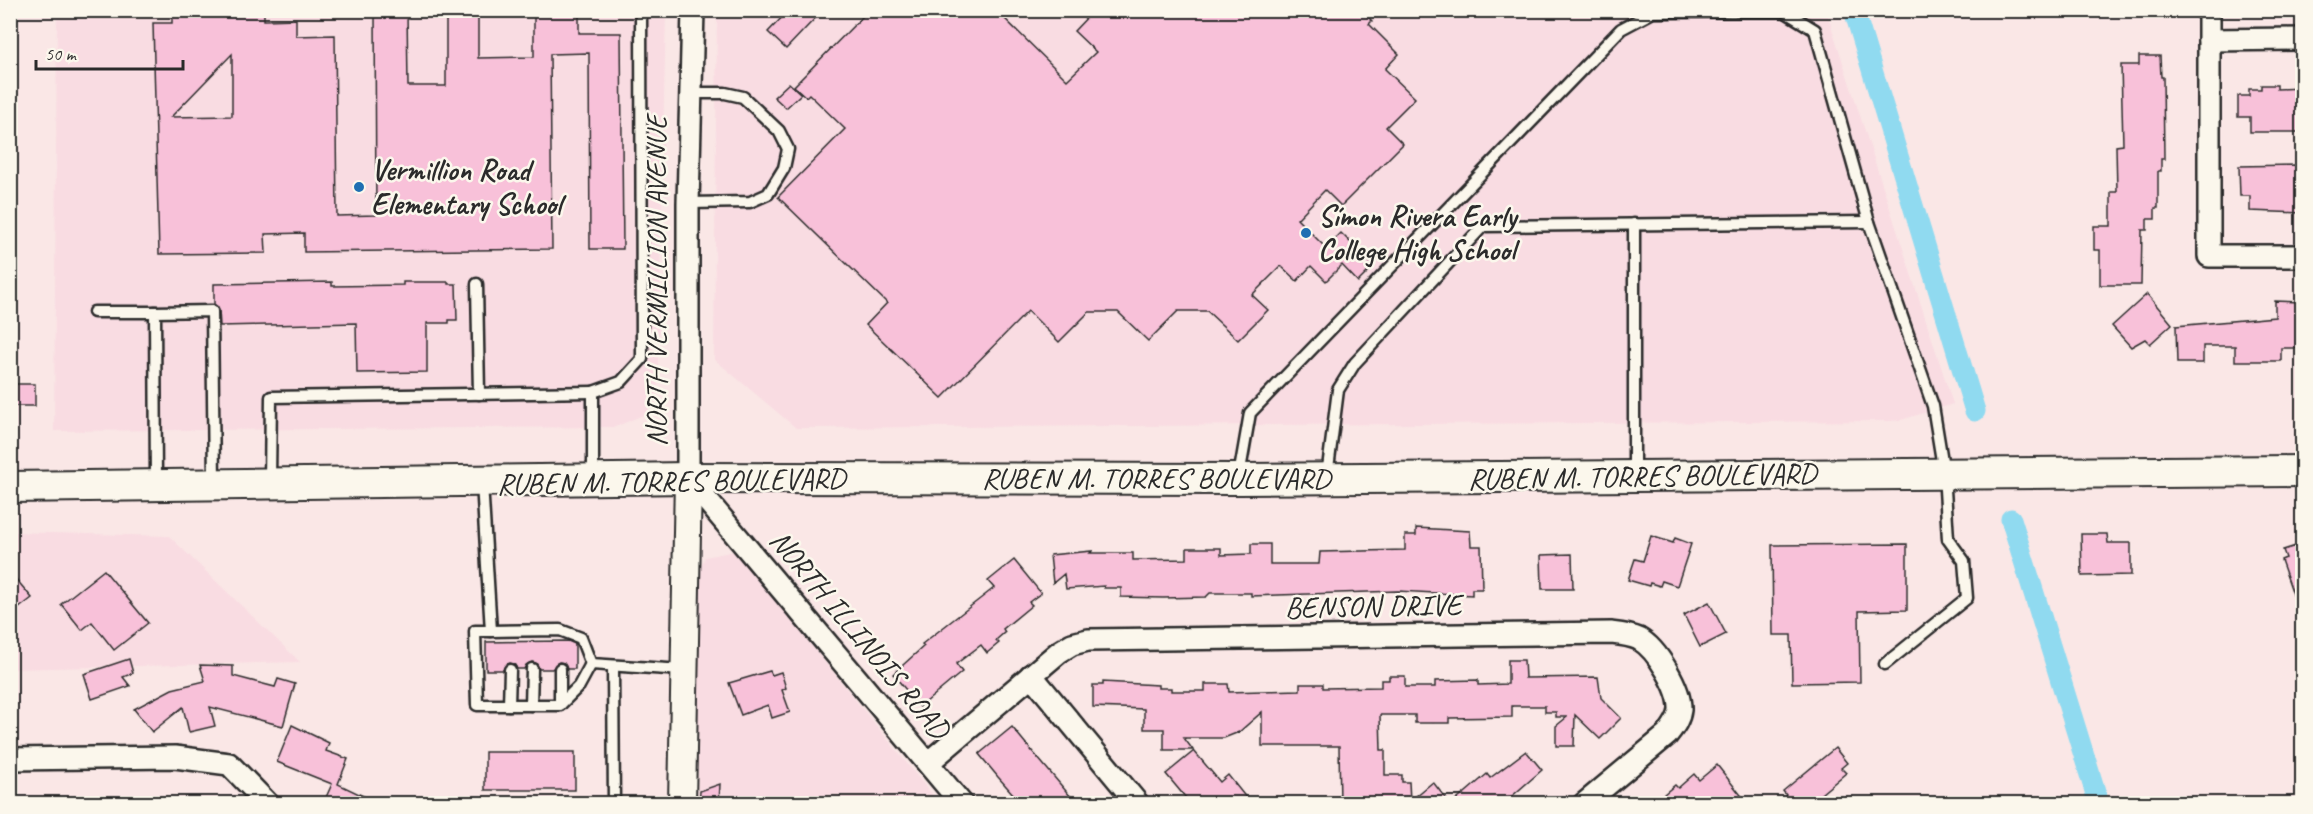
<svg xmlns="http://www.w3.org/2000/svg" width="2313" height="814" viewBox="0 0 2313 814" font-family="Caveat,sans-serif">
<rect width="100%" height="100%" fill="#fae7e6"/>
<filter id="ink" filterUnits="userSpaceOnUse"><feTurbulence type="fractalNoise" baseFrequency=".0167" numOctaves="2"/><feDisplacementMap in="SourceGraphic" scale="12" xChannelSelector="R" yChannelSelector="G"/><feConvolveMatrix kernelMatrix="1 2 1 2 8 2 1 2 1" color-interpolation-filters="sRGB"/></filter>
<g filter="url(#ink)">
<g fill="#f9dce2">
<polygon points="1826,10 1953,404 1901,420 1890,421 796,428 714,359 717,11"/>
<polygon points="57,11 666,11 657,409 615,427 54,431"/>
<polygon points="11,532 169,536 300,662 11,669"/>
<polygon points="735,551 939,803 698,803 697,576 705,557"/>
</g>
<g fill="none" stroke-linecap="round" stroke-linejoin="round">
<g stroke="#90daf0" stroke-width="21">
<polyline points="1854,10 1975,411"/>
<polyline points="2011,519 2099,804"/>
</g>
</g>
<g fill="#f8c1d9" stroke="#2b2b2b" stroke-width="1.5" fill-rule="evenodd">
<path d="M231 10H264V20L296 19V36L335 35 337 216 376 215 375 10H407L408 86H446V10H478V58L534 57V10H579V33H621L623 249H590L589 53 550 54 552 249 304 252V233L265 234 266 253 159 254 153 23H172V15L231 14ZM232 54V116L171 117Z"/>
<polygon points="789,10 823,10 786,49 768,32"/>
<polygon points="869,10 996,10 1067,80 1096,52 1074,31 1094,10 1362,10 1372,21 1369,24 1399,54 1385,69 1415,98 1386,127 1403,144 1341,206 1325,190 1297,219 1326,248 1341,233 1374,266 1358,282 1342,265 1326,281 1311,266 1297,281 1281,266 1252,295 1268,310 1238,340 1207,311 1178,311 1148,341 1118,312 1089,312 1059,342 1028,311 942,398 866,325 887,303 778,197 845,129 809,94 806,97 794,86"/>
<polygon points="2139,56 2160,56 2161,77 2163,77 2164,159 2161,159 2161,171 2158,171 2158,208 2155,208 2155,219 2147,219 2147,230 2142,230 2141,285 2100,285 2100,250 2094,250 2094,226 2111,226 2111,192 2117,192 2116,146 2123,145 2121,65 2139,65"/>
<polygon points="789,83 801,94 786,108 774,97"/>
<polygon points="2261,85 2277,85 2277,89 2302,88 2302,132 2250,132 2250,117 2238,117 2238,96 2249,96 2249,89 2261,89"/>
<polygon points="2302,165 2302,213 2250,211 2250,196 2240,196 2239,166"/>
<polygon points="332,282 332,286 403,285 403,282 448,282 448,284 456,284 457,320 449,320 449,323 427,323 427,372 357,373 356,323 220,326 219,310 214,304 214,284"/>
<polygon points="2147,294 2172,324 2150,344 2145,339 2131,347 2112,326"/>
<polygon points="2275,301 2302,302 2302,348 2281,348 2281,361 2235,361 2235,346 2203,346 2203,363 2177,363 2176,326 2275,317"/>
<rect x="10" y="384" width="25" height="22"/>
<polygon points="1416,528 1470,531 1471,546 1481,546 1482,589 1472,589 1472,595 1398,591 1251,596 1251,593 1210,593 1206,597 1163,598 1121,597 1121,588 1104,588 1104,586 1066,589 1064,574 1053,583 1050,555 1092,551 1090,553 1133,553 1133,560 1187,559 1187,548 1221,548 1221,555 1251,554 1251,544 1270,544 1270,564 1319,564 1320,552 1405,550 1405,535 1416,535"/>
<polygon points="2081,534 2107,534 2108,543 2131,543 2131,575 2082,576"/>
<polygon points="1651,536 1673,543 1675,538 1691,544 1677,586 1662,581 1660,586 1650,583 1649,586 1628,580 1635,559 1643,561"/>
<polygon points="1907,544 1907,610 1859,611 1860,682 1792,683 1791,635 1773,635 1772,545"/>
<polygon points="2302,544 2302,613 2300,614 2281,560 2286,558 2283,550"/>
<polygon points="1572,554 1573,589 1542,589 1541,555"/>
<polygon points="1014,560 1041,593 1029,602 1032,605 1003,629 1005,632 996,640 999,643 987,653 981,645 956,664 962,672 920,707 893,674 924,646 922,644 994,588 988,581"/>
<polygon points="104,570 148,623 114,650 92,622 82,630 61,604"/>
<polygon points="10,572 32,598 10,615"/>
<polygon points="1709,602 1726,634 1700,647 1684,615"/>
<polygon points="568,641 575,644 575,669 567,669 564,663 559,662 552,669 539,669 536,663 532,662 526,665 524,669 517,669 514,664 510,663 503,670 486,670 486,642"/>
<polygon points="129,659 133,673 123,677 130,686 92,699 84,674"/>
<polygon points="1508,660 1524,660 1525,678 1598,677 1601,698 1621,718 1600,739 1575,715 1574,746 1556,746 1556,726 1567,717 1556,717 1556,712 1545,712 1545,706 1512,706 1512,717 1449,718 1449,723 1415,723 1415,715 1380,715 1381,750 1385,750 1385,775 1402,775 1402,782 1409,782 1410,801 1433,782 1450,804 1340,804 1339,746 1262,746 1262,712 1239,732 1224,738 1184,738 1193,750 1164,750 1164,729 1144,729 1144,709 1093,707 1093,685 1103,685 1103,682 1158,685 1158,688 1171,688 1171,691 1205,691 1205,684 1228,684 1229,692 1300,690 1300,684 1323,684 1323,688 1381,687 1381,680 1389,680 1389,676 1405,676 1405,687 1435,687 1435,681 1478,680 1478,685 1508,684"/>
<polygon points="200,665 233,666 233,676 275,687 278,679 295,684 283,726 210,707 215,726 189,732 183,707 152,732 134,709 172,689 205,681"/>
<polygon points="770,671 772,675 781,672 786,688 782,690 790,712 772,718 768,705 741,715 729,683"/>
<polygon points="292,725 329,743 326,751 348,759 338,784 380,804 323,804 332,784 277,762"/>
<polygon points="1012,727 1026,744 1077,804 1022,804 998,777 979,754"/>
<polygon points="1835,748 1847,763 1841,768 1846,773 1809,804 1778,804 1786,795 1783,791"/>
<polygon points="1194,751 1220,782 1228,775 1251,804 1191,804 1166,774"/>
<polygon points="1526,751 1542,770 1503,804 1452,804 1487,774 1490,778"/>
<rect x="485" y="752" width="90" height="38"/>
<polygon points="1717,765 1748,804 1652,804 1675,785 1678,788 1694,774 1699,780"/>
<polygon points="720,784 719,804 699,804 700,791"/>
</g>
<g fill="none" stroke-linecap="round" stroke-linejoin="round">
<g stroke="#2b2b2b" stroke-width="15">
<g id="service">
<polyline points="688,203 750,202 768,194 784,168 788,149 779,131 743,97 725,93 690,93"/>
<polyline points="1634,224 1634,475"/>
<polyline points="477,284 479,394"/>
<polyline points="94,312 155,312"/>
<polyline points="1239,476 1250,413 1621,29 1653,12 1784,11 1815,30 1869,222 1933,406 1944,473 1948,539 1964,561 1967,598 1885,664"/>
<polyline points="1327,476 1338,390 1355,363 1483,226 1869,222"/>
<polyline points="593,477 593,392 621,382 642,359 641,10"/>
<polyline points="270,482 271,397 593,392"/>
<polyline points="156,483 155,312 212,311 214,482"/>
<polyline points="482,483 491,631 560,630 581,638 591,664 683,670"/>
<polyline points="491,631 475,631 477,705 560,705 579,686 591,664"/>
<polyline points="613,667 614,804"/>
<polyline points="509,705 510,670"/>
<polyline points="531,705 532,669"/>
<polyline points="560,705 560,669"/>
</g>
</g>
<g stroke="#2b2b2b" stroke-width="26">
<g id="minor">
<polyline points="693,10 688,203 688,478 962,804"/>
<polyline points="2209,10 2209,256 2302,256"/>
<polyline points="2209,40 2302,39"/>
<polyline points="1031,675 1138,804"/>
<polyline points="10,759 175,757 229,764 268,804"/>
<path d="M929 762 1059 652 1072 644 1088 640 1611 633C1620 634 1630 635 1639 639 1657 649 1681 689 1680 710 1679 720 1673 727 1667 735L1584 804"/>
</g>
</g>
<g stroke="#2b2b2b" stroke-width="30">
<polyline id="tertiary" points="682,804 688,478"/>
</g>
<g stroke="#2b2b2b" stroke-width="34">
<polyline id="secondary" points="10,487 688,478 1238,479 2302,471"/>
</g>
<use href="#service" stroke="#fbf7ec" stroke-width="10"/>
<use href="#minor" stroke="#fbf7ec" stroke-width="21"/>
<use href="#tertiary" stroke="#fbf7ec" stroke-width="26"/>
<use href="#secondary" stroke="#fbf7ec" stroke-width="30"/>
</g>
</g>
<g fill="#1f6fb2" stroke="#fbf7ec" stroke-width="2">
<circle cx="359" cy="187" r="6"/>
<circle cx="1306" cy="233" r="6"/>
</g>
<g text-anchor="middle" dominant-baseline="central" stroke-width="5" stroke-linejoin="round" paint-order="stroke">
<g font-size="30" font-weight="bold" fill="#2b2b2b" stroke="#fbf7ec" text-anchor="start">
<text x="371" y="170">Vermillion Road<tspan x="371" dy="34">Elementary School</tspan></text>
<text x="1318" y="216">Símon Rivera Early<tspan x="1318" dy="34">College High School</tspan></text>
</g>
<g font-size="30" fill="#2b2b2b" stroke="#fbf7ec">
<text transform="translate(656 281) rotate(-90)">NORTH VERMILLION AVENUE</text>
<text transform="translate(1642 476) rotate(-1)">RUBEN M. TORRES BOULEVARD</text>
<text x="1156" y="478">RUBEN M. TORRES BOULEVARD</text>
<text transform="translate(671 481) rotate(-1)">RUBEN M. TORRES BOULEVARD</text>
<text transform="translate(1373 606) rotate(-1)">BENSON DRIVE</text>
<text transform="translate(860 634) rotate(50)">NORTH ILLINOIS ROAD</text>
</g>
</g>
<rect width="2313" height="814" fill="none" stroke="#fbf7ec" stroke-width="36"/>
<rect x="18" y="18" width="2277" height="778" fill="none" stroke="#2b2b2b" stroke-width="2" filter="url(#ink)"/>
<path d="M36 60v9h147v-9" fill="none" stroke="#2b2b2b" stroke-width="3"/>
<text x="45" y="60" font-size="18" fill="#2b2b2b" stroke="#fbf7ec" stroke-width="4.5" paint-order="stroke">50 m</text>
</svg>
